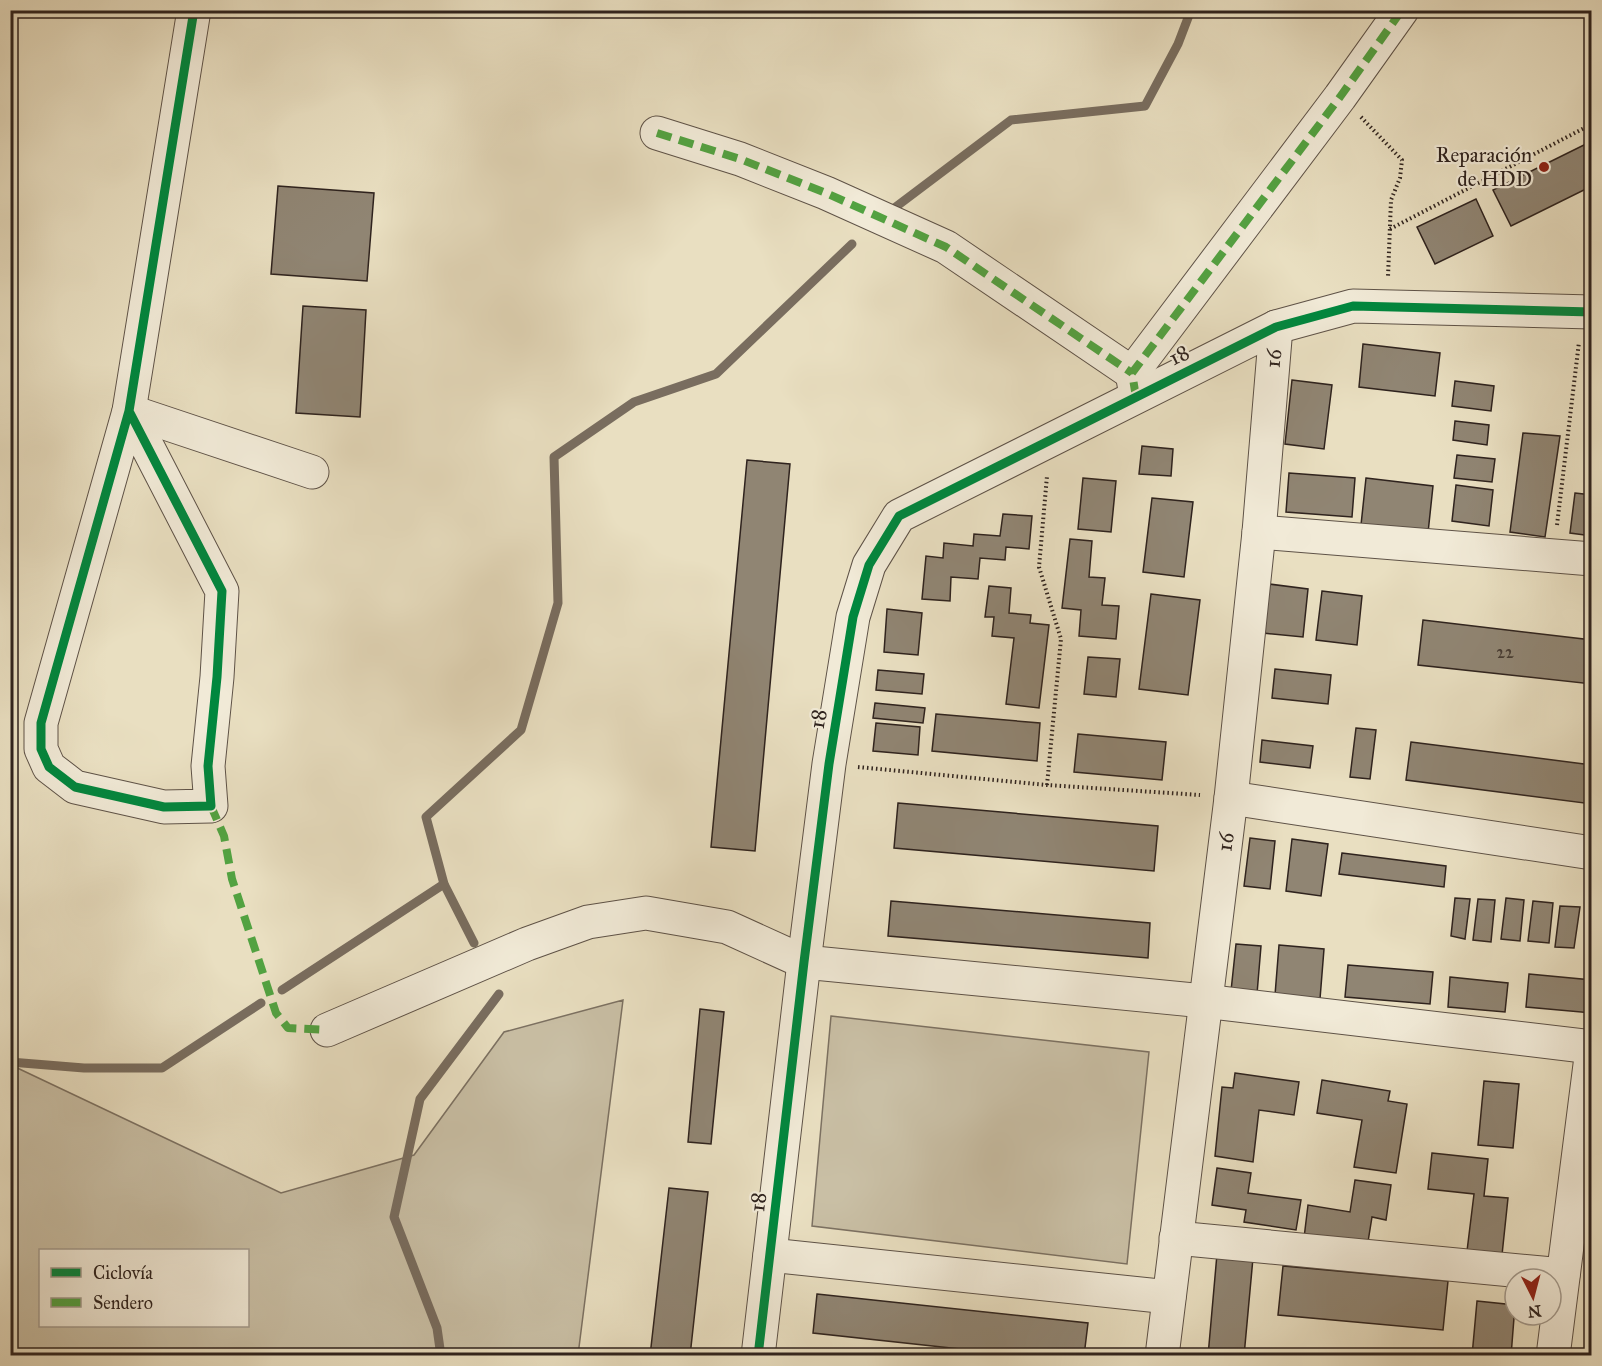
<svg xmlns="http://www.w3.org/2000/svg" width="1602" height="1366" viewBox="0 0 1602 1366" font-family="'IM FELL Great Primer',serif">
<rect width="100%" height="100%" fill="#e9dfc1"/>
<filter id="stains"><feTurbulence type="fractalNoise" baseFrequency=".00333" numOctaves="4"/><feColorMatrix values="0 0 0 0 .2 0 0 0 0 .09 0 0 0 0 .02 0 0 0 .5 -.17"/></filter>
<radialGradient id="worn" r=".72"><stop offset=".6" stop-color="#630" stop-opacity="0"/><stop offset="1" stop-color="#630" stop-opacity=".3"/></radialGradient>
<g fill="#c9bfa5" stroke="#7c7162" stroke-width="1.5" fill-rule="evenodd">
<path d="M623 1000 578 1355H11V1065L281 1193 414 1155 504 1032ZM40 1250H248V1326H40Z"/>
<polygon points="831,1016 1149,1052 1127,1264 812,1226"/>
</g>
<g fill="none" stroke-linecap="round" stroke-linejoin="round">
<g stroke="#796d5f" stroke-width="9">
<polyline points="893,209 1011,120 1145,106 1178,44 1191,10"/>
<polyline points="474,943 444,884 426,817 521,730 558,603 554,457 634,402 716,374 852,244"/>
<polyline points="282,990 444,884"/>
<polyline points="10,1062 84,1068 162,1068 261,1003"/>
<polyline points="441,1356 437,1328 394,1217 420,1099 499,994"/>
</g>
</g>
<g fill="#908573" stroke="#2f231e" stroke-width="1.5">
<polygon points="1592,141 1592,186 1511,226 1493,190"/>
<polygon points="278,186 374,193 367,281 271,274"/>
<polygon points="1476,199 1493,236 1435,264 1417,227"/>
<polygon points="303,306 366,310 360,417 296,413"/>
<polygon points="1363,344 1440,353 1435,396 1359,387"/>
<polygon points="1292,380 1332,385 1324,449 1285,444"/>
<polygon points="1455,381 1494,386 1491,411 1452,406"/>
<polygon points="1455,421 1489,425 1487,445 1453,440"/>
<polygon points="1523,433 1560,436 1545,537 1510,532"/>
<polygon points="1142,446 1173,449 1171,476 1139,474"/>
<polygon points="1457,455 1495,459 1492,482 1454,478"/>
<polygon points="747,460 790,464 755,851 711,847"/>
<polygon points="1289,473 1355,478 1352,517 1286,512"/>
<polygon points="1083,478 1116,481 1111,532 1078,529"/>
<polygon points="1366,478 1433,486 1428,533 1361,525"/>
<polygon points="1456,485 1493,490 1489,526 1452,521"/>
<polygon points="1575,493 1592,495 1592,536 1570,533"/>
<polygon points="1152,498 1193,502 1184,577 1143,572"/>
<polygon points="1003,514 1032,516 1029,549 1006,547 1005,560 980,558 978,579 951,577 950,601 922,599 926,556 943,558 944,543 973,546 974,534 1000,536"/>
<polygon points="1070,539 1092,541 1089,577 1105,578 1102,605 1119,606 1116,639 1079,636 1081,610 1062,608"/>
<polygon points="1269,584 1308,589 1303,637 1263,633"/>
<polygon points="989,586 1011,588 1009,613 1031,615 1030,623 1049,625 1039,708 1006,704 1014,638 992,636 994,617 985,617"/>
<polygon points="1322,591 1362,596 1357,645 1316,640"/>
<polygon points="1151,594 1200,600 1188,695 1139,689"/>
<polygon points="887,609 922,613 918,655 884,652"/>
<polygon points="1423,620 1592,640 1592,684 1418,665"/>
<polygon points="1088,657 1120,659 1116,697 1084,694"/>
<polygon points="1275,669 1331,675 1328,704 1272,698"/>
<polygon points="878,670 924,674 922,694 876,690"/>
<polygon points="875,703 925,708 923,723 873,718"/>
<polygon points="936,714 1040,723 1037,761 932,751"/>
<polygon points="876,723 920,727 918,755 873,751"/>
<polygon points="1356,728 1376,730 1370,779 1350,777"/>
<polygon points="1078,734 1166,742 1162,780 1074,772"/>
<polygon points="1262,740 1313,746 1310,768 1260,762"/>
<polygon points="1411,742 1592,765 1592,804 1406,780"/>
<polygon points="898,803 1158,826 1154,871 894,848"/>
<polygon points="1250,838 1275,841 1270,889 1244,886"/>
<polygon points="1292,839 1328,844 1321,896 1286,891"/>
<polygon points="1342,853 1446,866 1444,887 1339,874"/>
<polygon points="1455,898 1470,899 1465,939 1451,936"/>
<polygon points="1506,898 1524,900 1520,941 1501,939"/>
<polygon points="1478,899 1495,900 1491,942 1473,940"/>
<polygon points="891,901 1150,923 1148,958 888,936"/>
<polygon points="1533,901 1553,903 1549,943 1528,941"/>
<polygon points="1560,906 1580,907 1574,948 1555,947"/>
<polygon points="1590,908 1592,909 1592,950 1585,949"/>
<polygon points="1236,944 1261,946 1257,994 1231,991"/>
<polygon points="1279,945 1324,949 1320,999 1275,995"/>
<polygon points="1348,965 1433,972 1430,1004 1345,997"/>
<polygon points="1529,974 1592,980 1592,1013 1526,1007"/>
<polygon points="1450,977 1508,983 1505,1012 1448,1007"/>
<polygon points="700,1009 724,1012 711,1144 688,1142"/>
<polygon points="1235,1073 1299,1082 1294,1115 1259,1110 1253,1162 1215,1156 1222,1087 1233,1088"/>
<polygon points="1322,1080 1390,1091 1388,1101 1407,1104 1396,1173 1354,1167 1362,1120 1317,1113"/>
<polygon points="1484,1081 1519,1084 1513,1148 1478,1145"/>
<polygon points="1432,1153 1488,1159 1484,1196 1508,1198 1502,1255 1467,1251 1474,1194 1428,1189"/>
<polygon points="1217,1168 1251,1173 1248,1193 1301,1200 1296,1230 1244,1222 1246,1210 1212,1205"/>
<polygon points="1355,1180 1391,1185 1386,1220 1372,1217 1367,1248 1304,1238 1308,1205 1350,1212"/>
<polygon points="669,1188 708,1192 690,1356 650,1356"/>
<polygon points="1217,1254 1253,1258 1244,1356 1208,1356"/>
<polygon points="1283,1266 1448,1281 1443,1330 1278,1315"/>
<polygon points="817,1294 1088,1323 1084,1356 1025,1356 813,1333"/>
<polygon points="1477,1301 1515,1305 1511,1356 1472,1356"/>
</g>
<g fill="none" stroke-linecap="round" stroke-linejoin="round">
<g stroke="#5e5247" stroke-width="35">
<g id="minor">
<polyline points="657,133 740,159 826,193 946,247 1132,373"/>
<polyline points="1136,395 1132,373 1340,97 1402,10"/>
<polyline points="129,411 222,591 217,677 208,766 211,806 164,807 75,787 49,767 41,749 41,723 129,411 194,10"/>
<polyline points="129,411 312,472"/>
<polyline points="1259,532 1592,559"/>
<polyline points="1231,798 1592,853"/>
<polyline points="327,1030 527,944 588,922 646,913 727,927 804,962 1204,1001 1592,1047"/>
<polyline points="1176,1238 1563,1275"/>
<polyline points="770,1255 1169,1297"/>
<polyline points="758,1356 804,962 829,764 853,617 869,565 899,516 1276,327 1353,306 1592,312"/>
<path id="s1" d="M1162 1356 1231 798 1259 532 1276 327"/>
<polyline points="1553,1356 1592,1049"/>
</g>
</g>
<g stroke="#2f231e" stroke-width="4" stroke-dasharray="1.5 3" stroke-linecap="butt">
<polyline points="1361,117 1402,160 1400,178 1391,200 1388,277"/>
<polyline points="1390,229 1592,124"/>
<polyline points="1557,525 1579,342"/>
<polyline points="858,767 1047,785 1200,795"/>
<polyline points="1047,785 1061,639 1039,567 1047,476"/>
</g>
<use href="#minor" stroke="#f1ead7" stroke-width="33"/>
<g stroke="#52a241" stroke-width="8" stroke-dasharray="15 8" stroke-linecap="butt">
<polyline points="657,133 740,159 826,193 946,247 1132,373"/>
<polyline points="1136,397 1132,373 1340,97 1402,10"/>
<polyline points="211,806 224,836 232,879 276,1013 288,1028 327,1030"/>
</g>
<g stroke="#f1ead7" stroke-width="13">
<g id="cycleway">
<polyline points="129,411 222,591 217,677 208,766 211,806 164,807 75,787 49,767 41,749 41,723 129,411 194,10"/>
<polyline points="758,1356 804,962 829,764 853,617 869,565 899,516 1276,327 1353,306 1592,312"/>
</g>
</g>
<use href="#cycleway" stroke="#00873e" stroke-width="9"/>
</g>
<circle fill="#8f2418" stroke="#f1ead7" stroke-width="2" cx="1544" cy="167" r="6"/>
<g text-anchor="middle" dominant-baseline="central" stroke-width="4.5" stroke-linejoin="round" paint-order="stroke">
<g font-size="18" fill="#473c33">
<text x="1505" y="652">22</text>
</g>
<g font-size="21" fill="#2f231e" stroke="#f1ead7" text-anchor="end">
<text x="1532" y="155">Reparación<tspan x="1532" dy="24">de HDD</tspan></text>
</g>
<g font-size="21" fill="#2f231e" stroke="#f1ead7">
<text transform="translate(1179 355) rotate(-27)">18</text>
<text stroke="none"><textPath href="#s1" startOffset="1004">16</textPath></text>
<text transform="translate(818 719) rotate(-81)">18</text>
<text stroke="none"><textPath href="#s1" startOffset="518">16</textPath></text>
<text transform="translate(758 1202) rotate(-84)">18</text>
</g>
</g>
<rect width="1602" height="1366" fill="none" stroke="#e9dfc1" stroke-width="36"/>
<rect x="12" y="12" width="1578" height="1342" fill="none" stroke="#2f231e" stroke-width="3"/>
<rect x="18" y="18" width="1566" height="1330" fill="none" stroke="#2f231e" stroke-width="1.5"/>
<rect x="39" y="1249" width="210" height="78" fill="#f1ead7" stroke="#a39a8d" stroke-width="1.5"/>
<rect x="51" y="1268" width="30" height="9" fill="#00873e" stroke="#a39a8d" stroke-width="1.5"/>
<text x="93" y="1279" font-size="18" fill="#2f231e">Ciclovía</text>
<rect x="51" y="1298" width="30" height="9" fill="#52a241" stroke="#a39a8d" stroke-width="1.5"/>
<text x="93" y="1309" font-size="18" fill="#2f231e">Sendero</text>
<g transform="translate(1533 1297) rotate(174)"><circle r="28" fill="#f1ead7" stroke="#a39a8d" stroke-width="1.5"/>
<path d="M0-4.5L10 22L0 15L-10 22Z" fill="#8f2418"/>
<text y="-9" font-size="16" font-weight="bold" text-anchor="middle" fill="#2f231e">N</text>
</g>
<rect width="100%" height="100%" filter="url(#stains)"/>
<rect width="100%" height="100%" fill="url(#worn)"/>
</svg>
